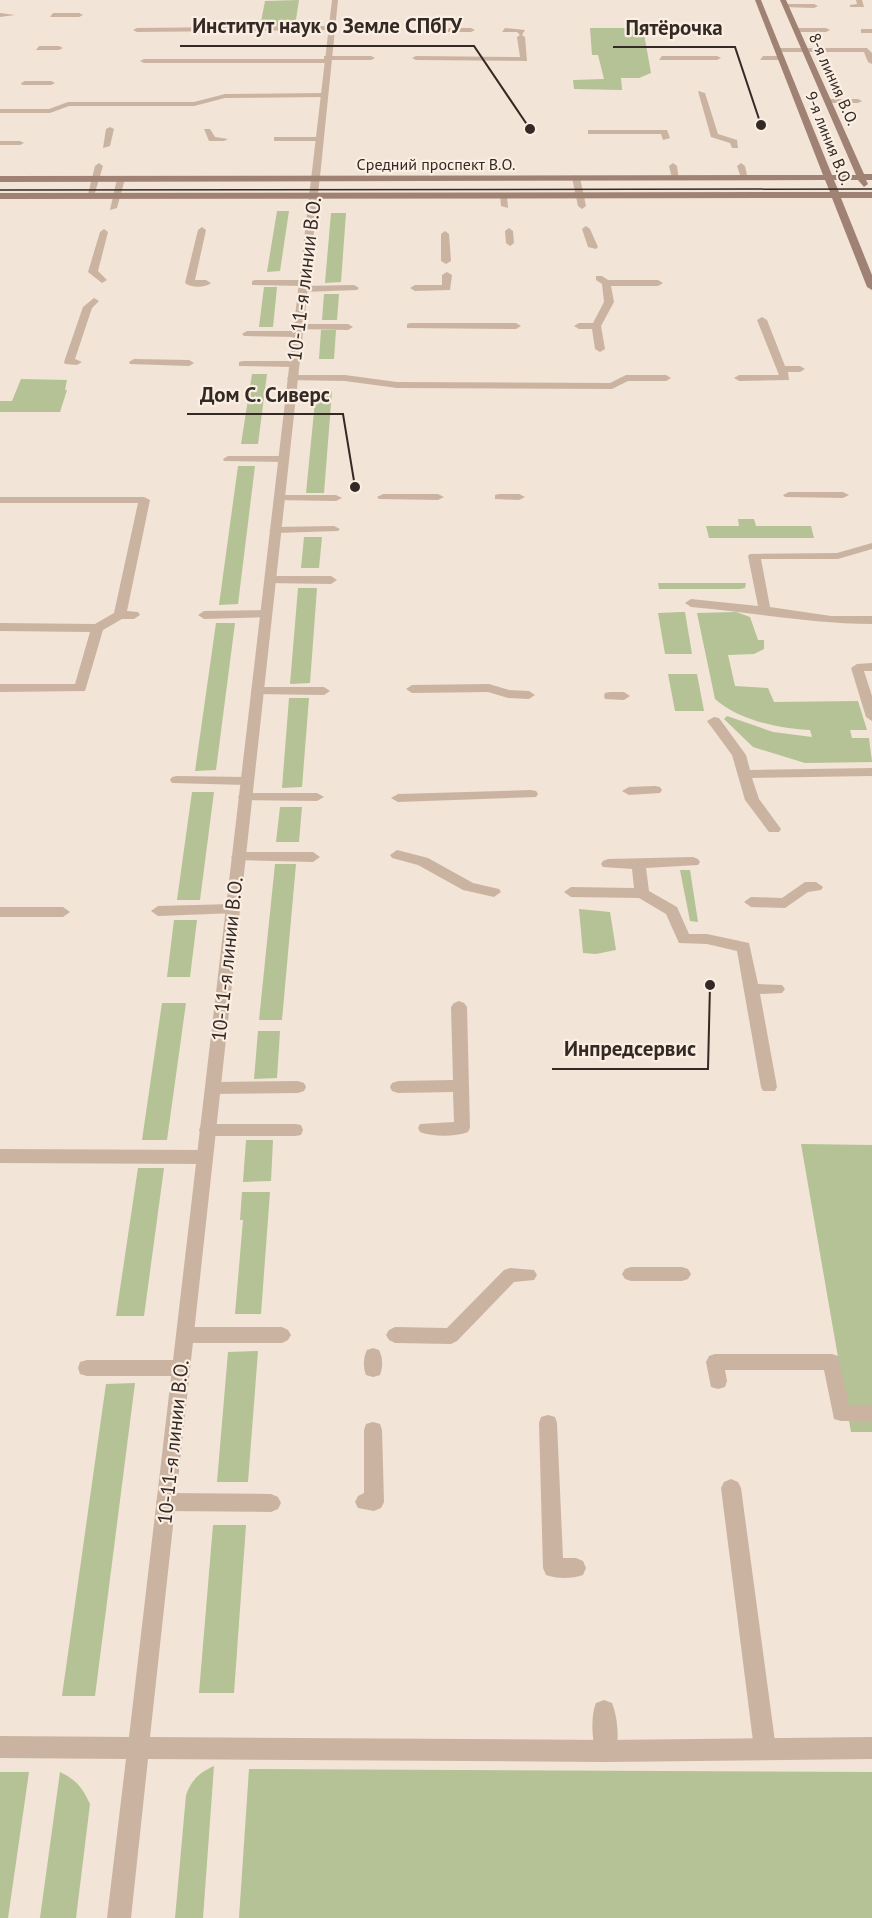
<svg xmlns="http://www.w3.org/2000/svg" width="872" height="1918" viewBox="0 0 872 1918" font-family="'PT Sans',sans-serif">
<rect width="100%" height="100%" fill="#f2e4d6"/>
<g fill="#b4c295">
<polygon points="299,0 295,26 260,27 265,1"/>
<polygon points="590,28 643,28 651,73 639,78 621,78 622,90 574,89 573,80 604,79 598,55 592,55"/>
<polygon points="277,211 289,211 280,271 267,272"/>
<polygon points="331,213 346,213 341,282 325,283"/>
<polygon points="264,287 277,287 273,327 259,327"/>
<polygon points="324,294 339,294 337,320 322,320"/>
<polygon points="321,330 336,330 334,359 319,359"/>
<polygon points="252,374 267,374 258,444 241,444"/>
<polygon points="21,379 67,380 65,390 67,390 60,412 0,412 0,401 12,401"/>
<polygon points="316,391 332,391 324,493 306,493"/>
<polygon points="238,466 255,466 238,604 219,605"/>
<polygon points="738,519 754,519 756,526 811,526 814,538 709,538 706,526 739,526"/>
<polygon points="304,537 322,537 319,568 301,568"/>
<polygon points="658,583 746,583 745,588 740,589 659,589"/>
<polygon points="298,588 317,588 310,683 290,684"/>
<polygon points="681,612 685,612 692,654 665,654 658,613"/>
<path d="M736 612 750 617 758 640H764V649L754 654 728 655 735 686 768 688 774 702 858 701 867 730H850L852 738H869L872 762 805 763 753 747 724 719 727 716 773 732 812 737 810 730C780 729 738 720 715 699L697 613Z"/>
<polygon points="216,623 235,623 216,770 195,771"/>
<polygon points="668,674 697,674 704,711 675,711"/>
<polygon points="289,698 309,698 302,787 282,788"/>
<polygon points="192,792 214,792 200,900 177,900"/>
<polygon points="280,807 302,807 299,842 276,842"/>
<polygon points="275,864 296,864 282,1020 259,1020"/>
<polygon points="680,870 690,870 698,922 690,921"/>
<polygon points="579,909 610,912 616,950 596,954 583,953"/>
<polygon points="174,920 197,920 190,977 167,977"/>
<polygon points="162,1003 186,1003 167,1140 142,1140"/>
<polygon points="258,1031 280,1031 277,1078 254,1079"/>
<polygon points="246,1140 273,1140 271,1181 243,1182"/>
<polygon points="801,1144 872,1145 872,1432 851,1432"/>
<polygon points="138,1168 164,1168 144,1316 116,1316"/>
<polygon points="242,1192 270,1192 261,1314 235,1314 243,1220 240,1220"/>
<polygon points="258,1351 248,1482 217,1482 228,1352"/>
<polygon points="135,1383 95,1696 62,1696 106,1384"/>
<polygon points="213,1525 246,1525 234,1693 199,1693"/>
<path d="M214 1766 203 1918H175L186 1795C192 1779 199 1773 214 1766Z"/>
<polygon points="249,1769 872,1772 872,1918 239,1918"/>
<polygon points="0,1772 29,1772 8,1918 0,1918"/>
<path d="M60 1772C77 1780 83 1789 90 1804L76 1918H40Z"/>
</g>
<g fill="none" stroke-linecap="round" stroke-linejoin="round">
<g fill="#cbb3a1" fill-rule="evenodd">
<polygon points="856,0 862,0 864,7 850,7 850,5 857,4"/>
<polygon points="786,4 814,4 818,6 814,8 784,7"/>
<polygon points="0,13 15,15 0,17"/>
<polygon points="53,13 79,13 83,15 79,17 50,17"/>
<polygon points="331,26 334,30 137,32 133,30 137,28"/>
<polygon points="449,28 471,28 475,30 471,32 446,32"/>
<polygon points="505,28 525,30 522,35 525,37 527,61 416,60 412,58 416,56 520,57 517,37 520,35 517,32 502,32"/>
<polygon points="797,28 826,28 830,30 826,32 794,32"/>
<rect x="861" y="29" width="11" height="4"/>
<polygon points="39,46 59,46 63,48 59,50 36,50"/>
<polygon points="778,48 867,48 872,53 872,64 868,62 864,52 775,52"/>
<polygon points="324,56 371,56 375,58 371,60 330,60 327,63 144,63 140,61 144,59 324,59"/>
<polygon points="662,56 717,56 721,58 717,60 659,60"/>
<polygon points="763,56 781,56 785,58 781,60 760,60"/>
<polygon points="25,81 51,81 55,83 51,85 22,85 21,83"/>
<polygon points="698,91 705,93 718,134 737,140 738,148 732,148 730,143 711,137"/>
<polygon points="323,93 326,93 326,97 225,98 194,106 69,106 50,113 0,113 0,109 49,109 68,102 194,102 225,94"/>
<polygon points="828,99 858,99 862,101 858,103 825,103 825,99"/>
<polygon points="110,127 114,129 110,146 103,148 106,129"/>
<polygon points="204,129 210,129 215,137 228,139 224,141 209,141"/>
<polygon points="591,130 667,130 670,138 663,140 661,134 588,134 588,130"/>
<polygon points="277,137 319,137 323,139 319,141 274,141 274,137"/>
<polygon points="0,141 20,141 24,143 20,145 0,145"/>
<polygon points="99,163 103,166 94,196 87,198 95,166"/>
<polygon points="673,163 677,166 679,180 672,178 669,166"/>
<polygon points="741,163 745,166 748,180 741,178 737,166"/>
<polygon points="576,175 580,178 586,206 582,209 578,206 572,178"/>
<polygon points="121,176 125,179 117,208 110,210 117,179"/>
<polygon points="500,193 507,195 508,208 501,206"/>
<polygon points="586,226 590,229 598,247 596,249 588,247 582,229"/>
<path d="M202 227 206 230 195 280H206L211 283C205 288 191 288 185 283L198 230Z"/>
<polygon points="509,228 513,231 514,243 510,246 506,243 505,231"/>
<polygon points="104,229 108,232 98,271 107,280 102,283 88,272 100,232"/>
<polygon points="445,231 449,234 451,261 446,264 441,261 441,234"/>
<polygon points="447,272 452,275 450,290 415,291 410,288 415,285 442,285 442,275"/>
<polygon points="596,276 602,276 608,280 658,280 663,283 658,286 611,286 614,302 601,326 605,349 600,352 595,349 592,329 579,329 574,326 579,323 593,323 604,302 602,284 596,280"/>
<polygon points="255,280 303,280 308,283 303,286 252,285 252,281"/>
<polygon points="354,285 359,288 357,290 303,292 298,289 303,286"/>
<polygon points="94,298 99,301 92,308 75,359 82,362 77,365 65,364 64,362 83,307"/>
<polygon points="762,317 767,320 785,366 800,366 805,369 800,372 788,372 789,380 739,381 734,378 739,375 779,375 757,320"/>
<polygon points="410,323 516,323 521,326 516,329 407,328 407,324"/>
<polygon points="298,324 348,324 353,327 348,330 295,329 295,325"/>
<polygon points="247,331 297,331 302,334 297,337 244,336 242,334"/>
<polygon points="134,359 189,360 194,363 189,366 130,364 129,362"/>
<polygon points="243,361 294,361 299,364 294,367 239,366 239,362"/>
<polygon points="292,375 345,375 397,382 610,383 626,375 666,375 671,378 666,381 628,381 612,389 397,388 345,381 288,380 287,378"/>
<polygon points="228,456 283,456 288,459 283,462 224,461 223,459"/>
<polygon points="789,492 843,492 849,495 843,498 785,497 783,495"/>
<polygon points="383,494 438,494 444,497 438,500 379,499 377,497"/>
<polygon points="499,494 519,494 525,497 519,500 495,499 495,495"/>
<polygon points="279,495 336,495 342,498 336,501 275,500 275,496"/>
<polygon points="0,497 144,497 150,500 127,611 138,612 140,615 134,619 122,619 103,630 85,691 0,692 0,684 75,684 90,632 0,631 0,623 95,624 114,613 138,503 0,503"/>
<polygon points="334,526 340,529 338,531 275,533 269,530 275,527"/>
<path d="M872 543V549L838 559H761L770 607 831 616H872V624C811 624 751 612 691 607L685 603 691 599 758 606 748 556 750 554 837 553Z"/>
<polygon points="270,576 331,576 337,580 331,584 266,583 266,577"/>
<polygon points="266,610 270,611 270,617 204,619 198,615 204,611"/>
<polygon points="872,663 872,671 864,671 872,696 872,721 866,717 851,668 857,664"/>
<polygon points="489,684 509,690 529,691 535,695 529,699 508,698 488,692 412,693 406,689 412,685"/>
<polygon points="257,687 324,687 330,691 324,695 252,694 251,691"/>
<polygon points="610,692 624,692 630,696 624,700 605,699 604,696 605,693"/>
<polygon points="714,717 719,718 746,755 750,770 872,768 872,776 752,778 759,799 781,829 779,832 769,832 745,800 732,755 707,721"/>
<polygon points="177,776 247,777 254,781 247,785 172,783 170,780 172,777"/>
<polygon points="655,786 660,787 662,790 660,793 629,795 622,791 629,787"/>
<polygon points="531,790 536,791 538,794 536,797 398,802 391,798 398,794"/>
<polygon points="245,793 317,793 324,797 317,801 240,800 238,797 240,794"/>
<polygon points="397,850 428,858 473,883 499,889 501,892 494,897 463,890 418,865 392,858 390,855"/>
<polygon points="238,852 313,852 320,857 313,862 233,860 231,857"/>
<polygon points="693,857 698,859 700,862 698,865 646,868 649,891 677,907 689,934 707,934 749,943 758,984 782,985 785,989 782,993 760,994 777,1087 775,1091 763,1091 761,1087 737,951 707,944 679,943 666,914 639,898 571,897 564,892 571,887 634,888 632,869 603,867 601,864 603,861 608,859"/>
<polygon points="805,882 816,882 823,887 821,890 808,892 785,908 751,907 744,902 751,897 782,898"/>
<polygon points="232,904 237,905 239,909 237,913 158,916 151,911 158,906"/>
<polygon points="0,907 63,907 70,912 63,917 0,917"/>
<path d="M459 1001 464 1003 467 1007 470 1128 468 1132C455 1137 433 1137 420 1132L418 1128 420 1124 454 1122 453 1092 398 1093 392 1091 390 1087 392 1083 398 1081 453 1080 451 1007 454 1003Z"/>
<polygon points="298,1081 304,1083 306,1087 304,1091 298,1093 213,1094 207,1092 205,1088 207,1084 213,1082"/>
<polygon points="207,1124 295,1124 301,1125 303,1130 301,1135 295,1136 207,1136 201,1135 199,1130 201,1125"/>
<polygon points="0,1149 205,1150 211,1152 213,1157 211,1162 205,1164 0,1163"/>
<polygon points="631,1267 682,1267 688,1269 691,1274 688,1279 682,1281 631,1281 625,1279 622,1274 625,1269"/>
<polygon points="510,1268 534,1270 537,1275 534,1280 514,1282 457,1341 451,1344 395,1343 389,1340 386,1335 389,1330 395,1327 447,1328 504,1270"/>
<polygon points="185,1327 282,1327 288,1330 291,1335 288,1340 282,1343 185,1343 179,1340 176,1335 179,1330"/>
<path d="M373 1348 379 1350C383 1358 383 1367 380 1375L373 1377 366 1375C363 1367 363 1358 367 1350Z"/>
<polygon points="715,1354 832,1354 838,1356 849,1405 872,1405 872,1421 841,1421 834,1419 824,1370 725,1370 727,1381 725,1387 718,1389 711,1387 706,1362 709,1356"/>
<polygon points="87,1360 181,1360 188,1362 190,1368 188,1374 181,1376 87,1376 80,1374 78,1368 80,1362"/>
<path d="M548 1415 555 1417 557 1423 563 1558H576L583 1561 586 1568 583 1575C572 1579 557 1579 546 1575L543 1568 539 1423 541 1417Z"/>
<polygon points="373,1422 380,1424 382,1430 384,1502 381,1508 374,1511 358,1508 355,1502 358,1496 364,1493 364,1430 366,1424"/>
<polygon points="731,1479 738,1482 741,1488 776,1749 773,1757 765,1760 757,1757 754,1749 721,1488 724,1482"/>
<polygon points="166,1493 271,1494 278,1497 281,1503 278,1509 271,1512 166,1511 159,1508 156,1502 159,1496"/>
<path d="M604 1700 612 1703C618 1718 620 1744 614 1759L606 1762 598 1759C592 1744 590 1718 596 1703Z"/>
</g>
<polygon fill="#cbb3a1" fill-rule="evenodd" points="332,0 338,0 321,167 150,1737 606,1740 872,1737 872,1759 606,1762 148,1759 131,1918 107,1918 126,1759 0,1758 0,1736 129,1737"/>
<polygon fill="#9f8273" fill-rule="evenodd" points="755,0 761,0 832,175 856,175 780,0 786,0 864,174 872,174 872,180 866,180 868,184 864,187 858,180 834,180 839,192 872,192 872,198 841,198 872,275 872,290 867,287 832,198 0,199 0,193 830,192 825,180 0,182 0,176 823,175"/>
<polyline stroke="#352925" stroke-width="1.5" points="0,190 872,189"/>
</g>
<g text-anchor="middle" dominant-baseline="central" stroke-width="4.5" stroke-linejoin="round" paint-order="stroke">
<g font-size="16" fill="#352925" stroke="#faefe2">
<text transform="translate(834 79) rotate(66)">8-я линия В.О.</text>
<text transform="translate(829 138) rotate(68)">9-я линия В.О.</text>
<text x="436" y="164">Средний проспект В.О.</text>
</g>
<g font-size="20" fill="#352925" stroke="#faefe2">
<text transform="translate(304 279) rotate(-83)">10-11-я линии В.О.</text>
<text transform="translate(227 959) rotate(-84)">10-11-я линии В.О.</text>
<text transform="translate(173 1442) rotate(-84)">10-11-я линии В.О.</text>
</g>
</g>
<path fill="none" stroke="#352925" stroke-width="2" d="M530 129L474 46H180M761 125L735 47H613M355 487L343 414H187M710 985L708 1069H552"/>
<g fill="#352925" stroke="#faefe2" stroke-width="2">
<circle cx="530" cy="129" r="6"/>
<circle cx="761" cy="125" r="6"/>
<circle cx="355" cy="487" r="6"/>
<circle cx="710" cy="985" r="6"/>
</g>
<g font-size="21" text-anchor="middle" font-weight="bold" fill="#352925" stroke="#faefe2" stroke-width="4.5" stroke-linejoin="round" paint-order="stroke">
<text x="327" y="33">Институт наук о Земле СПбГУ</text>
<text x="674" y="35">Пятёрочка</text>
<text x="265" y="402">Дом С. Сиверс</text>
<text x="630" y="1056">Инпредсервис</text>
</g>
</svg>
